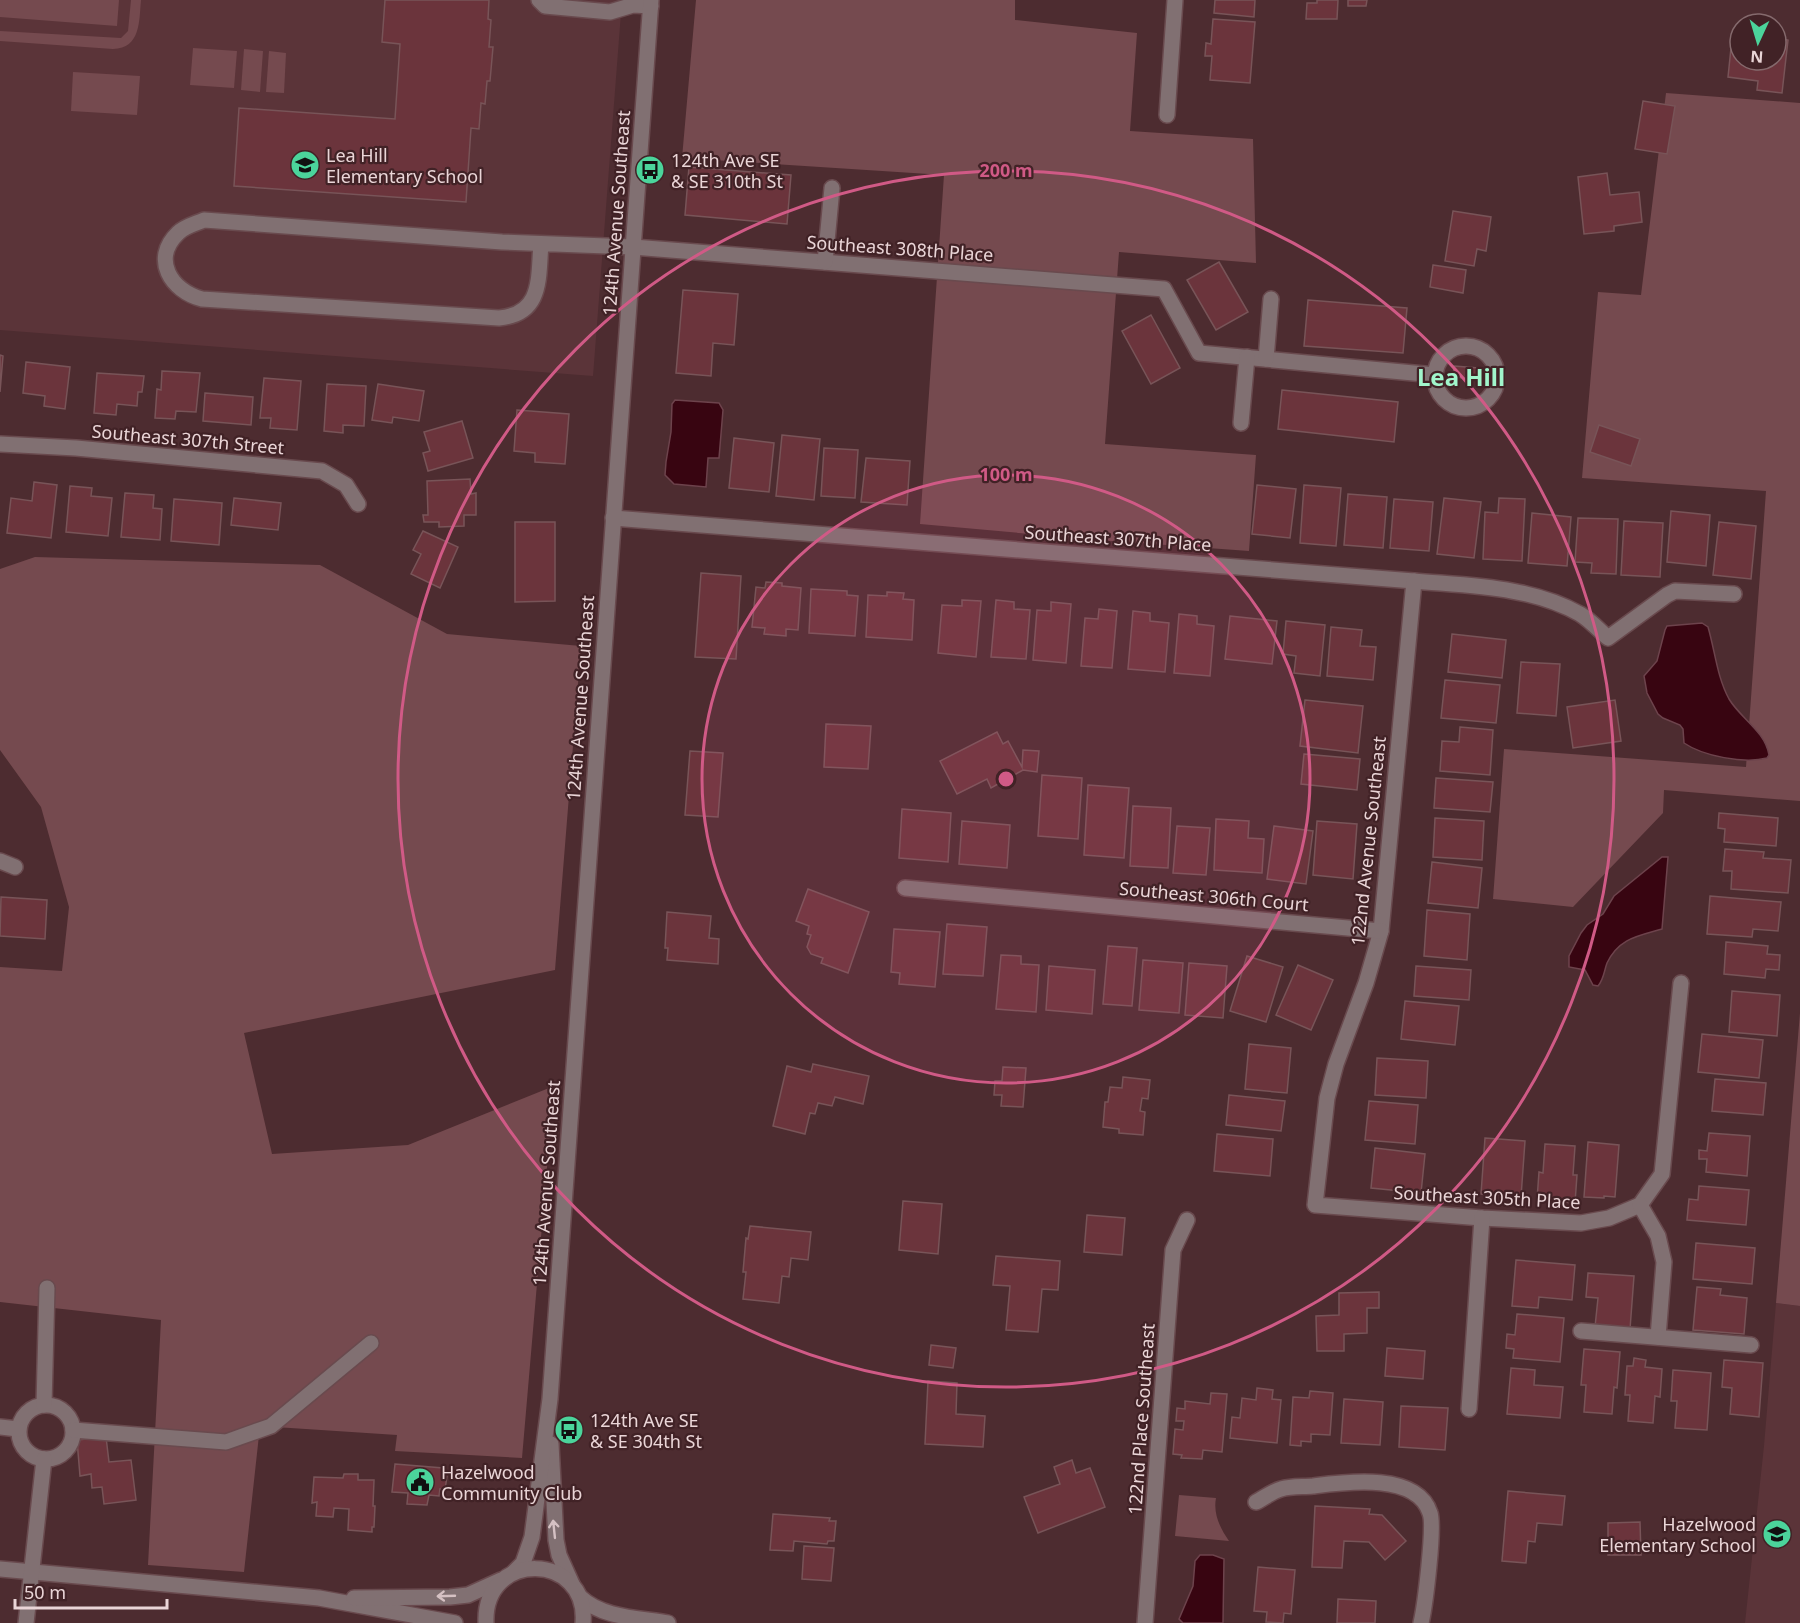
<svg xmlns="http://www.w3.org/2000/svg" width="1800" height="1623" viewBox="0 0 1800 1623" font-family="'Noto Sans',sans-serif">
<rect width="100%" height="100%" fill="#4d2c30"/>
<g fill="#5b3439">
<polygon points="0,0 622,0 593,376 0,330"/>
<polygon points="1776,1303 1800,1306 1800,1623 1745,1623 1764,1446"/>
</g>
<g fill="#754a4f">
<polygon points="0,0 119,0 117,26 0,17"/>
<path d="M131 0H141C139 21 141 48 113 49L0 41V31L121 38 128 31Z"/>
<polygon points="696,0 1015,0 1015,20 1137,33 1130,131 1253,139 1256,263 1119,252 1105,444 1256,455 1249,551 1098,540 920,524 944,175 682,158"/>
<polygon points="193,48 237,51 234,88 190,85"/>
<polygon points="244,49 263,51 260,92 241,90"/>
<polygon points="269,51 286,53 284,93 266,92"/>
<polygon points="73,72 140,76 137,115 71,111"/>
<polygon points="1666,93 1800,103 1800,801 1664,790 1663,813 1573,907 1493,899 1504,749 1746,767 1766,491 1582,478 1598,292 1641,295"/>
<polygon points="35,557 320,565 447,634 581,646 555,970 244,1033 272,1154 408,1145 554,1086 522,1458 395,1451 397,1435 260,1426 244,1572 148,1565 161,1320 0,1302 0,967 62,971 69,907 41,807 0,750 0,569"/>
<polygon points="1800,1013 1800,1306 1776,1303"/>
<path d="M1179 1495 1216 1498C1213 1514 1220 1528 1229 1541L1175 1536Z"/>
</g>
<g fill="#380511" stroke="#6d434c" stroke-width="1.5">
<polygon points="675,400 719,403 723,410 719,458 708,458 706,487 674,484 665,475 666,462 671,432 672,404"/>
<path d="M1702 623 1708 627C1715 651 1717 677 1729 699 1741 719 1765 731 1769 755L1767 758C1744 764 1703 756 1684 743L1683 729 1680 725 1663 718 1658 714 1647 693 1644 676 1657 661 1665 630 1667 626Z"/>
<path d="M1662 857H1668L1662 929C1638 936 1619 938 1607 963 1604 971 1604 979 1598 986L1593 985 1585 970 1569 967V956L1581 933 1587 925 1603 914 1614 896Z"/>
<polygon points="1200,1555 1213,1555 1224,1559 1223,1623 1183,1623 1179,1619 1193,1586 1195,1561"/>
</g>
<g fill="#6b343c" stroke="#785458" stroke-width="1.5">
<polygon points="385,0 489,0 488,19 491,20 489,47 493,47 490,81 487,81 485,104 481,103 479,129 471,128 466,202 234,186 239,108 395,119 400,44 382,42"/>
<polygon points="1215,0 1255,0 1254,17 1214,13"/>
<polygon points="1317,0 1338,0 1337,19 1306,19 1307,3 1317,3"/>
<polygon points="1348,0 1367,0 1366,6 1348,6"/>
<polygon points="1213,19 1255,22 1250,83 1210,80 1212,56 1205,56 1206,43 1211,44"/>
<polygon points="1776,38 1788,40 1782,93 1757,90 1758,81 1728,77 1731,48 1740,49 1740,60 1776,60"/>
<polygon points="1643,101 1675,106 1667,154 1635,149"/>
<polygon points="689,167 791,175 787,224 685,215"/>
<polygon points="1607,173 1610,195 1639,192 1642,222 1614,226 1614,231 1584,234 1578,177"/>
<polygon points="1453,211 1491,217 1486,251 1477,249 1474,266 1445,261"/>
<polygon points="1219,262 1248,312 1216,330 1187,280"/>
<polygon points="1433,265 1466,270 1463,293 1430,287"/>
<polygon points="683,290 738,294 734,345 713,343 711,376 676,373"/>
<polygon points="1308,300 1407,308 1403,353 1304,346"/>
<polygon points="1151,315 1180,368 1151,384 1122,331"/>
<polygon points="0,355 3,356 0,392"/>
<polygon points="26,362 70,367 65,409 44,406 45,396 23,393"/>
<polygon points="1454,366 1478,368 1477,379 1453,377"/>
<polygon points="162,371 200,373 196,412 176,411 175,419 155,418 157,389 161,390"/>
<polygon points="97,373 144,376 142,392 138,392 137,406 117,404 116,415 94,413"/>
<polygon points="264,378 301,381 297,430 270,428 271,418 260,418"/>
<polygon points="327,384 366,386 364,426 343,425 343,433 324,431"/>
<polygon points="378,384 424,391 419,421 393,417 392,423 372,420"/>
<polygon points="1282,390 1398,402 1394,442 1278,429"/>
<polygon points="205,393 253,397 251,425 203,421"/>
<polygon points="517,410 569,414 565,464 535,462 535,453 514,451"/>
<polygon points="462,421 473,458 428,471 423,453 430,451 424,432"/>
<polygon points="1599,425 1640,439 1631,466 1590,452"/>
<polygon points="782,435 820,439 814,500 776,496"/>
<polygon points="734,438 774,443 769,492 729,488"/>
<polygon points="824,448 858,450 855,498 821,496"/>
<polygon points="866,458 910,461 907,505 861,502"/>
<polygon points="470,479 471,494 476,493 476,515 464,515 464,526 439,527 439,522 424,522 423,515 428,515 427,481"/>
<polygon points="34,482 57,485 51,538 7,533 11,498 32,501"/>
<polygon points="1257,485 1296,489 1290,538 1252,534"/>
<polygon points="1304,485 1341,488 1336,546 1300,543"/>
<polygon points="70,486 92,488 91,496 112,498 108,536 66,532"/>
<polygon points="125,493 154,495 153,508 162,509 160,540 121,537"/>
<polygon points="1348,494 1387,497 1383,548 1344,545"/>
<polygon points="234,498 281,503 278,530 231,525"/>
<polygon points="1444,498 1481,502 1474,558 1437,554"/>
<polygon points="1499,498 1525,499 1522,561 1483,559 1485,512 1498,513"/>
<polygon points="174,499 222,503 219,545 171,541"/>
<polygon points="1394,499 1433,502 1429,551 1390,548"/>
<polygon points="1671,511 1710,515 1706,566 1667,562"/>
<polygon points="1532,513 1571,517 1567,566 1528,563"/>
<polygon points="1578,518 1618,519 1616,574 1591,573 1592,563 1575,562"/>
<polygon points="1624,521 1663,523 1660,577 1621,575"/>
<polygon points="515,522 555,522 555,601 515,602"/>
<polygon points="1719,522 1756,526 1751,579 1713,575"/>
<polygon points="423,531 458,547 440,588 411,574 421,554 413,550"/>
<polygon points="701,573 741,576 736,659 695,657"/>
<polygon points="766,582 782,583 782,586 801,588 798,630 786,629 786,636 764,634 765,628 752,627 756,587 765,588"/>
<polygon points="811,589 847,591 847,595 858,596 855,636 809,633"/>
<polygon points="887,592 904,593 903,599 914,600 912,640 866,637 868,595 887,596"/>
<polygon points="962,600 981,601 976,657 938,653 942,605 962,606"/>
<polygon points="996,600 1014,602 1014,609 1030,610 1026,659 991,657"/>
<polygon points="1051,602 1071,604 1066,663 1033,660 1037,610 1051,611"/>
<polygon points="1099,609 1117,611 1112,668 1081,666 1085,618 1098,619"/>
<polygon points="1133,611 1150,613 1150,621 1169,623 1165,672 1128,669"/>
<polygon points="1179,614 1197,616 1197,624 1214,626 1210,676 1174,673"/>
<polygon points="1230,616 1277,621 1272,664 1225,659"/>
<polygon points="1286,621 1325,625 1320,676 1294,673 1296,656 1283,654"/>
<polygon points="1331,627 1362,630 1360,646 1376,647 1373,680 1327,676"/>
<polygon points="1452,634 1506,640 1502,678 1448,672"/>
<polygon points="1521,662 1560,664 1556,716 1517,713"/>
<polygon points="1445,680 1500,685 1496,723 1441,718"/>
<polygon points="1305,700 1363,706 1358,753 1300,746"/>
<polygon points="1615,700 1621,741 1573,748 1567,707"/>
<polygon points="826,724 871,726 868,769 824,767"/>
<polygon points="1460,727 1493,730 1490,775 1440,771 1442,741 1459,742"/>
<polygon points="997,732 1003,744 1008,741 1022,767 1023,750 1039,751 1037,772 1023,770 991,788 987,779 957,794 940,761"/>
<polygon points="690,751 723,753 718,817 685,815"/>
<polygon points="1304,754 1360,759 1357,790 1301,784"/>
<polygon points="1042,775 1082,778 1078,839 1038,836"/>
<polygon points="1436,778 1493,782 1490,812 1434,808"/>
<polygon points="1088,785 1129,788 1124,858 1084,855"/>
<polygon points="1133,806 1171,808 1168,868 1130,866"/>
<polygon points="902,809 951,813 948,862 899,858"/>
<polygon points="1719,813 1778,818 1776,846 1724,842 1725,829 1718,828"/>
<polygon points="1435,818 1484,821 1482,860 1433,857"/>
<polygon points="1216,819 1249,821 1248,838 1264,839 1262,873 1214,870"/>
<polygon points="962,821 1010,825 1007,868 959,864"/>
<polygon points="1317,821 1357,824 1353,879 1313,875"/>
<polygon points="1177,826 1210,828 1206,875 1173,873"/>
<polygon points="1274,826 1313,831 1306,884 1267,879"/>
<polygon points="1725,849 1764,852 1763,858 1791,860 1788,893 1731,889 1732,871 1723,871"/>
<polygon points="1432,862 1482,868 1478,908 1428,903"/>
<polygon points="808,889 869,912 848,973 821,963 823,958 811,954 807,947 811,935 807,934 809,926 796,921"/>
<polygon points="1710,896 1781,902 1778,931 1753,929 1752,937 1707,934"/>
<polygon points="1,897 47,900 45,939 0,936"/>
<polygon points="1427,910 1470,914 1467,960 1424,956"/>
<polygon points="667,912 711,916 709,938 719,939 718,964 667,960 668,948 665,948"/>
<polygon points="947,924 987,927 983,976 943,974"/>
<polygon points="894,929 940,932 935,987 899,984 900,973 891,972"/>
<polygon points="1726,942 1768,946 1767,954 1780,955 1779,970 1766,969 1765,978 1724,974"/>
<polygon points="1108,946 1137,948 1132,1006 1103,1004"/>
<polygon points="1001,955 1021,956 1021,964 1039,965 1036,1012 996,1009"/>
<polygon points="1247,956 1283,967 1266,1022 1230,1011"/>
<polygon points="1143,960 1183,963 1179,1013 1139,1010"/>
<polygon points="1189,963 1227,966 1223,1018 1185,1015"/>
<polygon points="1298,965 1333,980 1311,1030 1276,1015"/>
<polygon points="1049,966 1095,970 1092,1014 1046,1010"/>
<polygon points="1416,966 1471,970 1469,1000 1414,996"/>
<polygon points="1732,991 1780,995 1777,1036 1729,1032"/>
<polygon points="1405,1001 1459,1006 1455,1045 1401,1039"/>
<polygon points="1702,1034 1763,1040 1759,1078 1698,1072"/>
<polygon points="1249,1044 1291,1048 1287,1093 1245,1089"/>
<polygon points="1377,1058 1428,1061 1426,1098 1375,1095"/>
<polygon points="813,1064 869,1076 863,1104 835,1097 832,1106 818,1103 815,1114 810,1113 805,1134 773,1126 787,1066 811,1072"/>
<polygon points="1003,1067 1026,1068 1023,1107 1001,1106 1002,1095 994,1095 995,1081 1002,1081"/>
<polygon points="1123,1077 1150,1080 1148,1099 1142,1098 1140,1111 1145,1112 1143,1135 1119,1133 1119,1129 1103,1127 1105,1102 1108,1102 1110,1087 1122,1088"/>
<polygon points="1715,1079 1766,1083 1763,1115 1712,1111"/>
<polygon points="1229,1095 1285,1101 1281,1131 1226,1125"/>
<polygon points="1369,1101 1418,1105 1415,1144 1365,1140"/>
<polygon points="1709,1133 1750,1136 1747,1176 1706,1172 1707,1159 1699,1159 1699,1150 1707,1151"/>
<polygon points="1217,1134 1273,1139 1270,1176 1214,1171"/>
<polygon points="1485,1138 1525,1141 1521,1197 1481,1194"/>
<polygon points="1588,1142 1619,1145 1615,1197 1604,1196 1604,1198 1584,1197"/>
<polygon points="1545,1144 1575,1146 1573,1175 1577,1175 1575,1203 1537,1200 1539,1172 1543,1173"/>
<polygon points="1375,1148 1425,1154 1421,1193 1371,1188"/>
<polygon points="1699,1186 1749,1190 1746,1225 1687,1220 1689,1199 1698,1200"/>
<polygon points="903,1201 942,1204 938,1254 899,1250"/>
<polygon points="1087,1215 1125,1218 1122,1255 1084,1252"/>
<polygon points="750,1226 811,1232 808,1260 791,1258 789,1277 782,1276 779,1303 743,1299 746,1272 743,1272 746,1238 748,1239"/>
<polygon points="1696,1243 1755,1248 1752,1284 1693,1279"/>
<polygon points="996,1256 1060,1261 1058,1290 1042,1289 1038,1332 1006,1330 1010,1286 993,1285"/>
<polygon points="1516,1260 1575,1265 1572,1300 1539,1297 1538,1308 1512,1306"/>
<polygon points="1588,1273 1634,1276 1630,1329 1595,1327 1598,1298 1586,1297"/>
<polygon points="1697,1287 1721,1289 1720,1295 1747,1298 1744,1334 1693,1330"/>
<polygon points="1379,1292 1379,1308 1367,1308 1367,1333 1344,1334 1344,1351 1317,1351 1316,1316 1339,1315 1339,1293"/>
<polygon points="1517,1314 1564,1318 1560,1362 1513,1358 1514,1349 1506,1348 1507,1334 1515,1335"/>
<polygon points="931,1345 956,1348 953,1368 929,1365"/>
<polygon points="1387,1348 1425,1351 1423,1379 1385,1376"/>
<polygon points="1584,1349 1620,1352 1617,1388 1614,1387 1612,1414 1584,1412 1586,1385 1581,1385"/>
<polygon points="1634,1358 1646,1360 1645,1367 1662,1369 1660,1397 1655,1396 1653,1423 1628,1421 1630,1395 1625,1395 1627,1366 1633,1366"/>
<polygon points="1724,1360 1763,1363 1759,1417 1730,1414 1732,1388 1722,1387"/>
<polygon points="1511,1368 1535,1370 1534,1385 1563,1387 1560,1418 1507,1414"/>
<polygon points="1673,1370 1711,1373 1707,1430 1675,1428 1677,1401 1671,1401"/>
<polygon points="928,1381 957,1383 956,1414 985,1416 983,1447 925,1444"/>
<polygon points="1257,1388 1273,1390 1272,1399 1281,1400 1277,1443 1230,1438 1232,1417 1240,1418 1242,1398 1256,1400"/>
<polygon points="1310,1391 1333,1393 1330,1435 1311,1434 1311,1442 1301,1441 1301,1446 1290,1445 1293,1397 1309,1398"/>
<polygon points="1211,1393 1227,1394 1222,1452 1203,1450 1202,1459 1181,1458 1182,1455 1173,1454 1175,1429 1183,1430 1184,1421 1176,1421 1177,1408 1185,1409 1185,1401 1210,1404"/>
<polygon points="1344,1399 1383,1402 1380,1445 1341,1443"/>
<polygon points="1401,1406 1448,1408 1445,1450 1399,1447"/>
<polygon points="106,1437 109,1462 131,1460 136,1500 104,1504 102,1487 92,1488 91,1474 80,1476 77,1440"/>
<polygon points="1072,1460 1076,1473 1090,1468 1105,1507 1038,1533 1024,1497 1060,1484 1054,1467"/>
<polygon points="395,1464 443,1468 443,1475 447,1476 445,1490 440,1489 439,1496 429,1495 427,1505 407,1504 408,1493 392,1492"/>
<polygon points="344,1474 358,1474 358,1480 374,1480 373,1506 375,1506 374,1527 372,1527 372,1532 348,1530 349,1509 334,1508 333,1517 316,1516 317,1502 312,1503 314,1477 343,1478"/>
<polygon points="1508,1491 1565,1496 1562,1525 1537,1523 1535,1542 1528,1541 1526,1563 1502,1561"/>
<polygon points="1315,1506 1370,1509 1369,1514 1382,1515 1406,1541 1385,1560 1369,1542 1344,1541 1342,1568 1312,1567"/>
<polygon points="773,1514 830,1518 829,1521 836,1521 834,1541 828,1541 827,1544 794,1541 793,1551 770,1550"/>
<polygon points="1640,1522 1641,1555 1608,1555 1608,1523"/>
<polygon points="804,1546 834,1548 831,1581 802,1579"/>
<polygon points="1258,1567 1295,1570 1291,1614 1284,1613 1283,1623 1266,1622 1267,1612 1254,1611"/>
<polygon points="1338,1599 1376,1601 1375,1623 1337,1623"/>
</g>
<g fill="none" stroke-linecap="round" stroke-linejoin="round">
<g stroke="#694a4e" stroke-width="18">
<g id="minor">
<polyline points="539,0 545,6 610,12 633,5 651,6"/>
<polyline points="1167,115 1175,0"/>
<path d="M541 244C538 278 543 314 499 318L202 299C171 291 151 259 178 233 185 226 195 224 204 220L502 242 633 247 1164 289 1199 353 1435 375"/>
<polyline points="825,262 832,188"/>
<circle cx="1466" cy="377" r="31"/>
<polyline points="1266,359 1271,299"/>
<polyline points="1241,423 1247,357"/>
<polyline points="0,444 76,448 322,471 346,485 358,504"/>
<path d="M613 518 1414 581C1470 586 1530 586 1580 614 1590 620 1599 630 1608 638L1667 595 1675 591 1734 594"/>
<polyline points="1414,581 1381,931 1366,983 1336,1064 1327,1098 1315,1205 1482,1218 1581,1223 1609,1218 1640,1205 1662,1174 1681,983"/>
<polyline points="0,861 15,867"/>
<polyline points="905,888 1381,931"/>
<polyline points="1640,1205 1658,1236 1664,1262 1658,1337"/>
<polyline points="1581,1331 1751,1345"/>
<circle cx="46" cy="1432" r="27"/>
<polyline points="44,1405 47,1288"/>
<polyline points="1469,1409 1482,1218"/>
<polyline points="0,1427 18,1429"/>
<polyline points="73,1430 226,1442 271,1426 371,1343"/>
<polyline points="551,1444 556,1540 559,1555 572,1584"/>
<path d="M1256 1502C1264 1498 1273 1491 1281 1489 1291 1486 1303 1487 1313 1486 1345 1482 1417 1472 1430 1513 1435 1526 1425 1606 1421 1623"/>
<polyline points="0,1569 319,1598 455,1623"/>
<polyline points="514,1572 523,1563 532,1537 550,1399 651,0"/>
<path d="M580 1597C602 1618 639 1618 668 1623"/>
<polyline points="354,1598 450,1597 468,1595 501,1580"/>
<polyline points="26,1623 44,1459"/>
<path d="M486 1623C483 1549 589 1552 583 1623"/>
<polyline points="1145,1623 1173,1250 1187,1220"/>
</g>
</g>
<use href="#minor" stroke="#817072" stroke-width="15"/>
</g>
<defs><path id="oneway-shaft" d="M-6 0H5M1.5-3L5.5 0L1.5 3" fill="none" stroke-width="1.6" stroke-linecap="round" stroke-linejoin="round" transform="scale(1.5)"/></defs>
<g stroke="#d5c1c3">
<use href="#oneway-shaft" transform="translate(554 1529) rotate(-96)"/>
<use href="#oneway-shaft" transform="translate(446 1596) rotate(178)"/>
</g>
<circle cx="1006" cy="779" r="304" fill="#d05a86" fill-opacity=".12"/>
<g fill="none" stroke="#d05a86" stroke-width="3">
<circle cx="1006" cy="779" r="304"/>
<circle cx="1006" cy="779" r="608"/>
</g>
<defs>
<g id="school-disc" transform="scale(1.5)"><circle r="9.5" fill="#4bd49b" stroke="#412226"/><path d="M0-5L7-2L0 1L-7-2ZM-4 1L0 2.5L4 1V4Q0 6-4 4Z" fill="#111"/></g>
<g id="bus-disc" transform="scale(1.5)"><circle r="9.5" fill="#4bd49b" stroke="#412226"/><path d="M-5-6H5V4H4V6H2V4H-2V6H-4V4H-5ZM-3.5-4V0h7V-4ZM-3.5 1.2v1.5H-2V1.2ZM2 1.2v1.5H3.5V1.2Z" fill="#111"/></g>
<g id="civic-disc" transform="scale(1.5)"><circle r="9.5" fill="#4bd49b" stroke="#412226"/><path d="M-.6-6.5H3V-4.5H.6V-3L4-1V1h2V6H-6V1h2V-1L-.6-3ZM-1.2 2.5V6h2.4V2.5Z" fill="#111"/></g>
</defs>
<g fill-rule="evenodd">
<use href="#school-disc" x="305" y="165"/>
<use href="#bus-disc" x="650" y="170"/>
<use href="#bus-disc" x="569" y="1430"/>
<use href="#civic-disc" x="420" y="1482"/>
<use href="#school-disc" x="1777" y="1534"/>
</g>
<g text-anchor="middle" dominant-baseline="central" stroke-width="4.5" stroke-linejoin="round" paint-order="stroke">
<g font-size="18" fill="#ead5d7" stroke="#412226" text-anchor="start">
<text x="326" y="155">Lea Hill<tspan x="326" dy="21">Elementary School</tspan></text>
<text x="671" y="160">124th Ave SE<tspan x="671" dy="21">&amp; SE 310th St</tspan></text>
<text x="590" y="1420">124th Ave SE<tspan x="590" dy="21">&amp; SE 304th St</tspan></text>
<text x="441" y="1472">Hazelwood<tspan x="441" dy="21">Community Club</tspan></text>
<text x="1756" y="1524" text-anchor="end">Hazelwood<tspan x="1756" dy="21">Elementary School</tspan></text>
</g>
<g font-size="18" fill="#ead5d7" stroke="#412226">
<text transform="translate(616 213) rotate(-86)">124th Avenue Southeast</text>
<text transform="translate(900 248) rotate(4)">Southeast 308th Place</text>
<text transform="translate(188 439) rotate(5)">Southeast 307th Street</text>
<text transform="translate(1118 538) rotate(4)">Southeast 307th Place</text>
<text transform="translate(580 698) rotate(-86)">124th Avenue Southeast</text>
<text transform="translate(1368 841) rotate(-84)">122nd Avenue Southeast</text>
<text transform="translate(1214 896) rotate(5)">Southeast 306th Court</text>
<text transform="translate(546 1183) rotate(-86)">124th Avenue Southeast</text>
<text transform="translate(1487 1197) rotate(3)">Southeast 305th Place</text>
<text transform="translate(1141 1419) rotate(-86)">122nd Place Southeast</text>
</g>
<g font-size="24" font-weight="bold" fill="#a1f5cb" stroke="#412226">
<text x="1461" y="376">Lea Hill</text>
</g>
</g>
<circle cx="1006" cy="779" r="9" fill="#d05a86" stroke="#412226" stroke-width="3"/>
<g font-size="18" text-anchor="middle" font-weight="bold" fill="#d05a86" stroke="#412226" stroke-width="4.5" stroke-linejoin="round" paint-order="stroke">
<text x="1006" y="177">200 m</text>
<text x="1006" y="481">100 m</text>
</g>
<g transform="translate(1758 42) rotate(184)"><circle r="28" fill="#412226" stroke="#856a6d" stroke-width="1.5"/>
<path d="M0-4.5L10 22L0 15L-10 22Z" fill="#4bd49b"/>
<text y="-9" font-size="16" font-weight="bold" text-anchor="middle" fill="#ead5d7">N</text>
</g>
<path d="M15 1599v9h152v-9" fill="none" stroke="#ead5d7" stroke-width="3"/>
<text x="24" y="1599" font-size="18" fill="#ead5d7" stroke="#412226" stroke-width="4.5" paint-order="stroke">50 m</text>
</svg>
